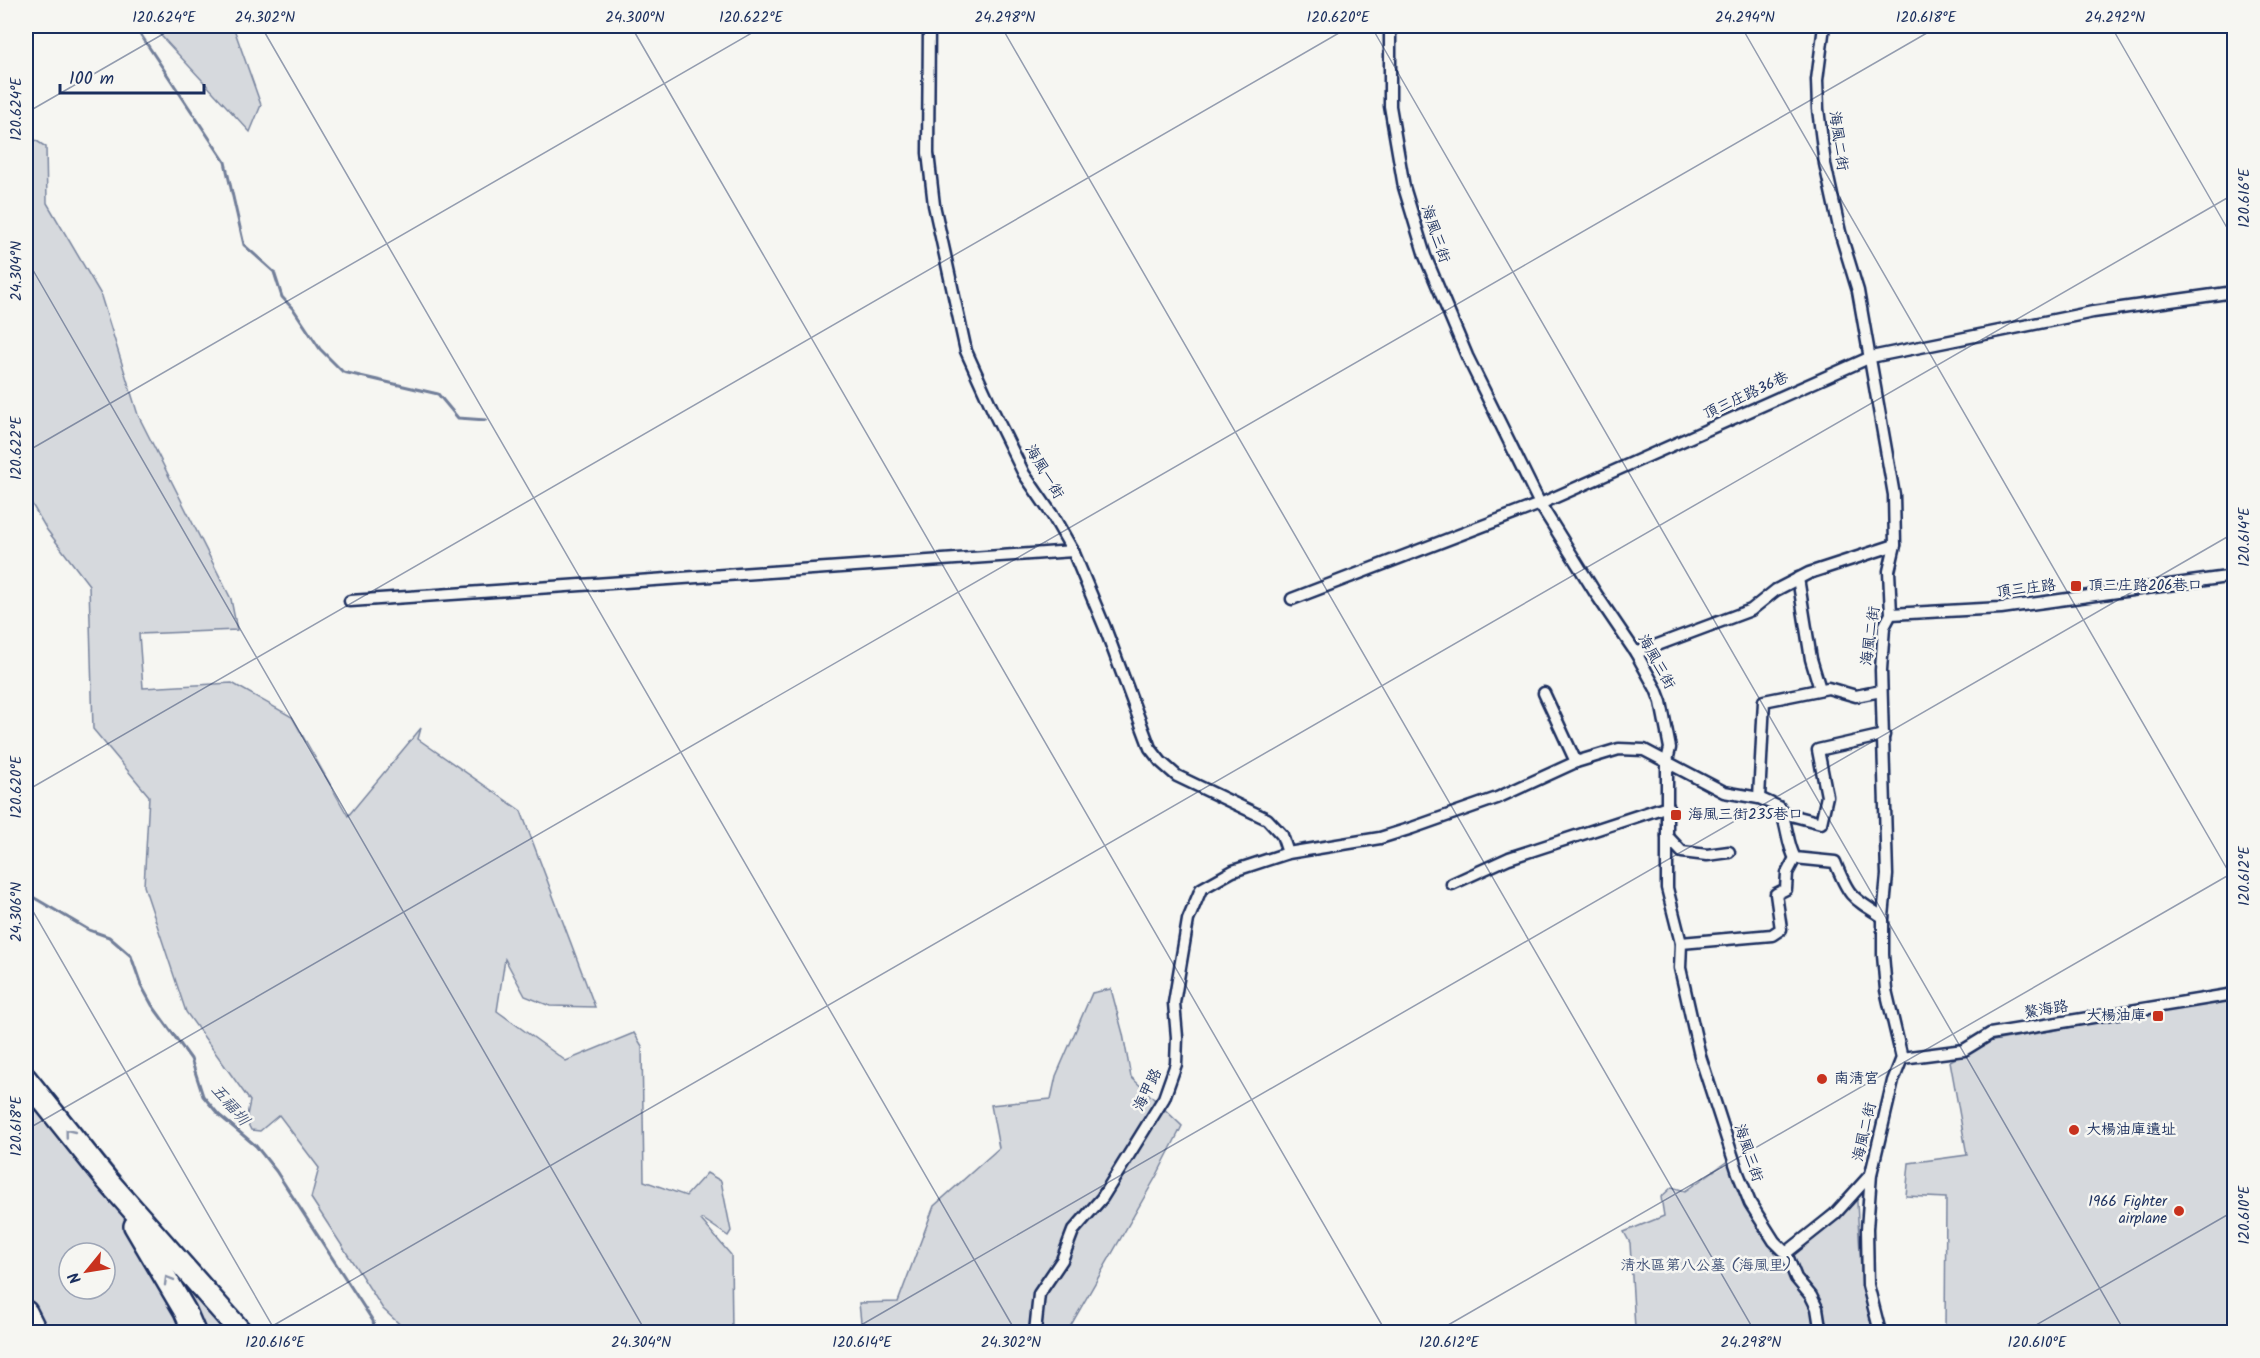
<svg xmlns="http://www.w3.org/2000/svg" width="2260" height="1358" viewBox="0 0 2260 1358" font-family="Kalam,'LXGW WenKai TC',sans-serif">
<rect width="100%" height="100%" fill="#f6f6f2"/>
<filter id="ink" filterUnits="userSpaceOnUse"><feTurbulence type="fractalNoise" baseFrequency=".0167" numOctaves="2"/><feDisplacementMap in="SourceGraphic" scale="12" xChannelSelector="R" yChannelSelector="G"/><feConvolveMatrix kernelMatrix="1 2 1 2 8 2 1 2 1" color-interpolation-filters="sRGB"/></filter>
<g filter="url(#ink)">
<g fill="#d6d9dd" stroke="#78849e" stroke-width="1.5" fill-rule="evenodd">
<polygon points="152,26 233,26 261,105 250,132"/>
<polygon points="26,134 46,147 47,203 100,293 138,415 231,599 237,630 139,634 143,688 232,683 292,717 348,816 421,728 418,739 521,811 595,1007 550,1006 525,996 505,959 497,1011 566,1061 634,1033 642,1046 644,1181 686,1196 707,1173 721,1181 731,1231 728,1236 703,1219 701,1220 731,1255 732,1332 408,1332 383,1309 311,1198 319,1168 279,1115 260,1131 251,1130 246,1120 250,1101 186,1012 144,886 149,796 93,729 89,585 47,530 26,494"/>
<polygon points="1111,989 1123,1034 1131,1077 1182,1126 1157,1175 1067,1332 862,1332 859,1303 898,1302 934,1206 999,1148 991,1105 1051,1099 1056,1076 1092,993"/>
<polygon points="2234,998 2234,1332 1945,1332 1946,1198 1906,1196 1909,1163 1967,1155 1950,1061 1988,1042"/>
<path d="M26 1060 170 1238 251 1332H26ZM69 1253H105V1289H69Z"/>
<polygon points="1728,1161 1742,1196 1776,1254 1789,1246 1856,1186 1862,1286 1874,1332 1633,1332 1635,1328 1630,1243 1624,1232 1664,1216 1661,1197 1672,1187 1685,1191"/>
</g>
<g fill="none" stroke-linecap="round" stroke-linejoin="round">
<g stroke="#717e99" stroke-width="3">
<polyline points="135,26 225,162 244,245 274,272 282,297 294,310 320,349 343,372 438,394 458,418 486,420"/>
<polyline points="26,893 89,930 109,937 131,956 141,985 152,1005 191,1059 203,1096 219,1115 256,1146 276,1171 373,1321 375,1332"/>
</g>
<g stroke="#1b2f5e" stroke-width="15">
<g id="street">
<polyline points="929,26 928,153 934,205 966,351 995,415 1024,474 1053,516 1073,551 1105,628 1150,748 1161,762 1177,776 1267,819 1282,835 1288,853"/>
<polyline points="1390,26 1390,106 1404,187 1425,256 1467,356 1540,504 1596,594 1636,653 1656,689 1661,702 1670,748 1667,761 1667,888 1681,943 1680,968 1700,1056 1738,1173 1750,1203 1774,1241 1786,1253 1796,1278 1811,1296 1817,1308 1820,1327 1819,1332"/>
<polyline points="1798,578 1811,659 1820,689"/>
<polyline points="1292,599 1540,504 1871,357 2093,312 2234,292"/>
<polyline points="350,601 1073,551"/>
<polyline points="1891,614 2001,608 2234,576"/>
<polyline points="1636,653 1751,610 1776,590 1809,573 1895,545"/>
<polyline points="1544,693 1576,762"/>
<polyline points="1759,798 1764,701 1828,688 1856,696 1881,691"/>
<polyline points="1783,813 1821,823 1827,796 1818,750 1884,735"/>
<polyline points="1667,836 1682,852 1707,855 1729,852"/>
<polyline points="1452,884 1509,858 1668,806"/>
<polyline points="1681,943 1772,935 1781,929 1776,894 1786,889 1787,873 1795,858"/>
<polyline points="1902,1058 1964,1050 1990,1034 2234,994"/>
<polyline points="1871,1174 1867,1229 1868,1285 1880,1332"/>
<polyline points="1786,1253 1835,1214 1871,1174 1893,1081 1902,1058 1886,990 1883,955 1883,917 1887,875 1881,670 1884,627 1891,614 1889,571 1895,545 1894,495 1858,291 1840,232 1825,164 1818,109 1817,80 1824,26"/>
<path d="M1035 1332 1039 1294 1062 1260 1073 1231 1102 1198 1164 1098 1176 1064 1177 1037 1174 1003 1188 920 1201 889 1233 871 1288 853 1380 838 1412 828 1497 798 1576 762 1619 749 1644 750 1724 792 1759 798 1779 807C1788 823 1786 842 1795 858L1835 862C1849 897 1851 897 1883 917"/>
</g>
</g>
<g stroke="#1b2f5e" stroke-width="26">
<g id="highway">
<polyline points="26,1079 106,1179 241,1332"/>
<polyline points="135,1226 185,1311 194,1332"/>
<polyline points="26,1312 36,1332"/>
</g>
</g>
<use href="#street" stroke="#f6f6f2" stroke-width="10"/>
<use href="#highway" stroke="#f6f6f2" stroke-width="21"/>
</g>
<defs><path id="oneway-chevron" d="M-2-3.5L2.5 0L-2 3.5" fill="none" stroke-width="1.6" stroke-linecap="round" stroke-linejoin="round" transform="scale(1.5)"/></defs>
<g stroke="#8892a8">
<use href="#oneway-chevron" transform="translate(69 1133) rotate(-129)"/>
<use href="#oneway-chevron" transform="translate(168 1280) rotate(-120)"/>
</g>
</g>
<path fill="none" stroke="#1b2f5e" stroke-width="1.5" stroke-opacity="0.45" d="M261 26 1016 1332M631 26 1386 1332M1001 26 1755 1332M1371 26 2125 1332M1741 26 2234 881M2111 26 2234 240M26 113 177 26M26 258 646 1332M26 452 764 26M26 791 1351 26M26 899 276 1332M26 1130 1939 26M262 1332 2234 194M849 1332 2234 533M1436 1332 2234 872M2024 1332 2234 1211"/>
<g fill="#c8321e" stroke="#f6f6f2" stroke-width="2">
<rect x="2070" y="580" width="12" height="12" rx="3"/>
<rect x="1670" y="809" width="12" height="12" rx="3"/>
<rect x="2152" y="1010" width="12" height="12" rx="3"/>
<circle cx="1822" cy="1079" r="6"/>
<circle cx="2074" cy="1130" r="6"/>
<circle cx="2179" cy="1211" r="6"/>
</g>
<g text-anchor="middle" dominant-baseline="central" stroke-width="5" stroke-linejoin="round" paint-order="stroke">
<g font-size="15" fill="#1b2f5e" stroke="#f6f6f2">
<text transform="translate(1838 141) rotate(82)">海風二街</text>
<text transform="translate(1435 234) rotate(71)">海風三街</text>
<text transform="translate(1746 396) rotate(-25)">頂三庄路36巷</text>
<text transform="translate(1044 472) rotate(59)">海風一街</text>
<text transform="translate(2026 589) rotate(-7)">頂三庄路</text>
<text transform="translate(1871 636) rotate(-82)">海風二街</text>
<text transform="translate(1656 662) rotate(61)">海風三街</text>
<text transform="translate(2046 1010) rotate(-9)">鰲海路</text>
<text transform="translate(1148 1090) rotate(-64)">海甲路</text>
<text transform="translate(1865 1132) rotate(-77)">海風二街</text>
<text transform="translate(1748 1153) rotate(71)">海風三街</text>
</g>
<g font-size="15" fill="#1b2f5e" stroke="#f6f6f2" text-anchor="start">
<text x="2088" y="586">頂三庄路206巷口</text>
<text x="1688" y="815">海風三街235巷口</text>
<text x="2146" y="1016" text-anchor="end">大楊油庫</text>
<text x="1834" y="1079">南清宮</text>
<text x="2086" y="1130">大楊油庫遺址</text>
<text x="2167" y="1202" text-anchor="end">1966 Fighter<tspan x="2167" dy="17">airplane</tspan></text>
</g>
<g font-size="15" fill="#405177" stroke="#f6f6f2">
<text x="1706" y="1266">清水區第八公墓 (海風里)</text>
</g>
<g font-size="16" font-style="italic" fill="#46567b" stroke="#f6f6f2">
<text transform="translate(230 1105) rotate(49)">五福圳</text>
</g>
</g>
<rect width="2260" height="1358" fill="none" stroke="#f6f6f2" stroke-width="66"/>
<g transform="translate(87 1271) rotate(240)"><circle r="28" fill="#f6f6f2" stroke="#9ea6b7" stroke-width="1.5"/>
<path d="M0-4.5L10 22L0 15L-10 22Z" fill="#c8321e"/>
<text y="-9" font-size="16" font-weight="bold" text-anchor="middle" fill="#1b2f5e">N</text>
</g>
<path d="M60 84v9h144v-9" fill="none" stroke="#1b2f5e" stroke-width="3"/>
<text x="69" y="84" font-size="18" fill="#1b2f5e" stroke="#f6f6f2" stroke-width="4.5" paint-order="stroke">100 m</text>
<rect x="33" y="33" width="2194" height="1292" fill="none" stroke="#1b2f5e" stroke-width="2"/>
<g font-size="15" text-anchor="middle" fill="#1b2f5e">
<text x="164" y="22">120.624°E</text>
<text x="265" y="22">24.302°N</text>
<text x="635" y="22">24.300°N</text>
<text x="751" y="22">120.622°E</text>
<text x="1005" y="22">24.298°N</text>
<text x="1338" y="22">120.620°E</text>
<text x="1745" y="22">24.294°N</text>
<text x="1926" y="22">120.618°E</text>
<text x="2115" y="22">24.292°N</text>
<text transform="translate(16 109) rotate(-90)" y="5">120.624°E</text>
<text transform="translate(2244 198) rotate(-90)" y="5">120.616°E</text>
<text transform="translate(16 271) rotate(-90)" y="5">24.304°N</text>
<text transform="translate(16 448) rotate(-90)" y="5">120.622°E</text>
<text transform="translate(2244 537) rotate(-90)" y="5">120.614°E</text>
<text transform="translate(16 787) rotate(-90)" y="5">120.620°E</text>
<text transform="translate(2244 876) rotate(-90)" y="5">120.612°E</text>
<text transform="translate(16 912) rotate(-90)" y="5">24.306°N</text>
<text transform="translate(16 1126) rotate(-90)" y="5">120.618°E</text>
<text transform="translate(2244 1215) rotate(-90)" y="5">120.610°E</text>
<text x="275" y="1347">120.616°E</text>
<text x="641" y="1347">24.304°N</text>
<text x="862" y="1347">120.614°E</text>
<text x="1011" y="1347">24.302°N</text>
<text x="1449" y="1347">120.612°E</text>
<text x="1751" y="1347">24.298°N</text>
<text x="2037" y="1347">120.610°E</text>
</g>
</svg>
